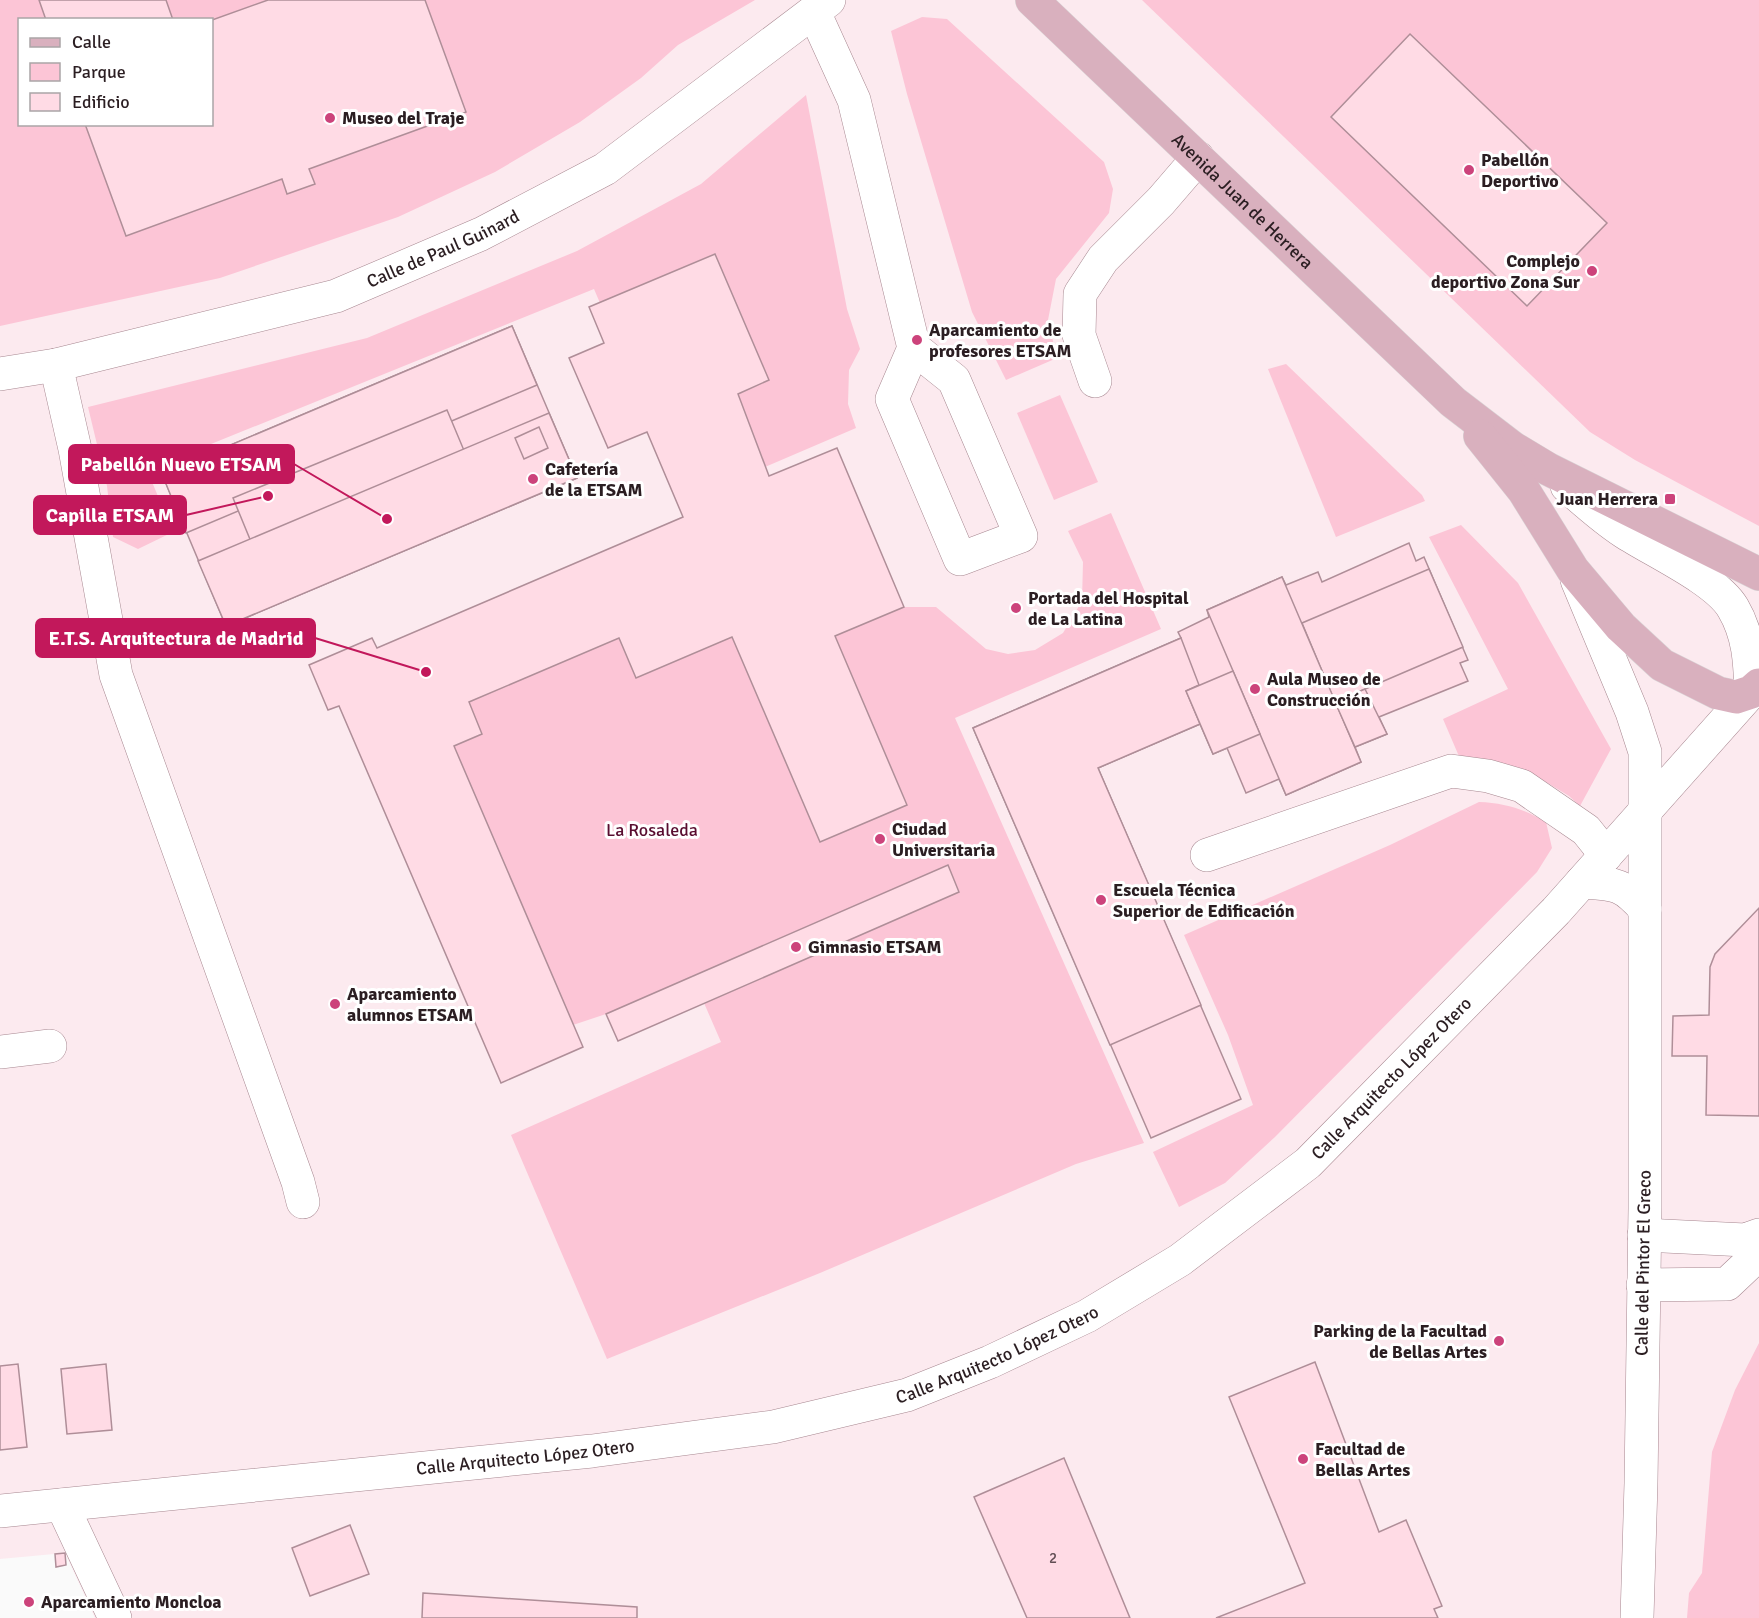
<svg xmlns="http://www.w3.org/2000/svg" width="1759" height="1618" viewBox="0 0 1759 1618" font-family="Signika,sans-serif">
<rect width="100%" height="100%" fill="#fafafa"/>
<path fill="#fceaef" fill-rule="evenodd" d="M0 0H1759V1618H95L65 1553 0 1559ZM20 20H212V124H20Z"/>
<g fill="#fcc5d6" fill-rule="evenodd">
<path d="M0 0H755L678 45 641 78 580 122 495 172 398 217 220 278 0 326ZM20 20H212V124H20Z"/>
<polygon points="1142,0 1759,0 1759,526 1635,460 1590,432"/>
<polygon points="922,17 947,19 1104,162 1113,189 1109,213 1056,279 1048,320 1057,358 1006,380 972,312 907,94 891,31"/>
<polygon points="806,95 847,309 860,349 849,370 848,404 856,428 765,467 738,394 769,380 714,254 600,303 594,289 147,470 173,532 138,549 113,537 107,486 88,407 367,338 577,251 701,184"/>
<polygon points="1286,364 1422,495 1425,501 1336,537 1268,369"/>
<polygon points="1060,395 1098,482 1054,500 1017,413"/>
<polygon points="1111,513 1161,629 955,718 1144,1143 1076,1164 820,1273 607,1359 511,1135 721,1042 704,1003 959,891 948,866 606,1014 573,1025 454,746 482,734 469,702 619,638 636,678 732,637 821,842 907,804 835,636 904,607 936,607 986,649 1008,654 1035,650 1063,633 1082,601 1083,562 1068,531"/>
<polygon points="1461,525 1518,583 1611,749 1580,806 1569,796 1528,771 1461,761 1443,719 1508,689 1429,537"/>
<path d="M1479 802C1505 803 1524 809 1546 822L1552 848 1537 872 1275 1137 1225 1183 1179 1207 1153 1152 1253 1105 1228 1035 1184 935 1390 845Z"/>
<polygon points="1759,1343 1759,1618 1687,1618 1689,1593 1702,1573 1712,1452 1735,1390"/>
</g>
<g fill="#ffdbe5" stroke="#af8e98" stroke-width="1.5">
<polygon points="39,0 166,0 173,20 46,20"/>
<polygon points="268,0 425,0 466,112 309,169 315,184 287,194 282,179 126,236 85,124 212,124 212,20"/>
<polygon points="1410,34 1607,223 1527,306 1331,117"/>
<polygon points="715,254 769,380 738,394 769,476 837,448 904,607 835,636 907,805 820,842 732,637 636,678 619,638 469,702 482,734 454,746 583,1047 501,1083 339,706 328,710 309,665 372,638 377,648 683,517 647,432 608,448 569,358 604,343 589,307"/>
<polygon points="512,326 577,478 226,626 162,474"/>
<polygon points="512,326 537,385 186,533 162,474"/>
<polygon points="447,410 468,460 254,549 233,498"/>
<polygon points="549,413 577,478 226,626 198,561"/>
<polygon points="539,427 548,448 524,459 515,438"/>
<polygon points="1409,543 1416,561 1424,557 1468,660 1460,663 1468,681 1379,717 1387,734 1355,747 1361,762 1286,795 1279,779 1246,793 1227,748 1213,754 1200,724 1098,768 1241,1099 1151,1138 973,728 1181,638 1178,632 1209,617 1207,610 1282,577 1286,585 1318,572 1322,582"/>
<polygon points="1429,569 1463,647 1335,702 1302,623"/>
<polygon points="1282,577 1361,762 1286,795 1207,610"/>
<polygon points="1181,638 1199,685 1186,691 1200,724 1098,768 1201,1005 1110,1045 973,728"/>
<polygon points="1233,671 1260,734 1213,754 1186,691"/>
<polygon points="1365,689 1387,734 1355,747 1335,702"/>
<polygon points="948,865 959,892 618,1041 606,1014"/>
<polygon points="1759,908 1759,1116 1706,1115 1707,1056 1672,1056 1673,1016 1709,1015 1710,967 1715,954"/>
<polygon points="1315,1362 1379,1532 1406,1520 1442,1606 1434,1609 1438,1618 1216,1618 1305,1583 1229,1397"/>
<polygon points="18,1364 27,1447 0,1450 0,1366"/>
<polygon points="106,1364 112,1430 67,1434 61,1369"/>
<polygon points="1064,1458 1130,1618 1027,1618 974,1497"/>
<polygon points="350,1525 369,1574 310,1596 292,1548"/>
<polygon points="65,1553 66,1565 56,1567 55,1554"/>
<polygon points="423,1593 637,1607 637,1618 422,1618"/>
</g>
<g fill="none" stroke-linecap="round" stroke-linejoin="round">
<g stroke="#a78790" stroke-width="34">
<g id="minor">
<polyline points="814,12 854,100 914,348 892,399 960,559 1021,536 954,380 914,348"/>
<polyline points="56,365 75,449 116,675 298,1182 303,1202"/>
<path id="s1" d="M0 374 56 365 336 296 481 234 605 169 829 0"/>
<polyline points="1095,381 1079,335 1080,294 1103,259 1161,201 1198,158"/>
<polyline points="1577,580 1632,712 1645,752 1645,1208 1641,1483 1637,1618"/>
<polyline points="1207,855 1451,771 1488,776 1522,786 1586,830 1606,855"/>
<path d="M1582 882C1615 884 1622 883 1645 909"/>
<polyline points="0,1052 50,1046"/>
<polyline points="1644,1235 1745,1240 1759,1235"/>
<polyline points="1643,1285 1727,1284 1759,1254"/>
<polyline points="62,1505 115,1618"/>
<path id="s2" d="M0 1511 592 1451 773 1427 907 1395 990 1362 1087 1316 1180 1260 1308 1163 1556 911 1751 692C1750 662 1749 635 1733 608 1717 580 1653 551 1624 532 1604 519 1585 502 1567 486"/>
</g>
</g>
<g stroke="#d9d6d7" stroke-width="34">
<g id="major">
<path id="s3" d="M1032 0 1453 402 1513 448 1548 469 1759 574"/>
<polyline points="1480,436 1524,491 1573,570 1621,627 1662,665 1718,693 1736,697 1751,692 1759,685"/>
</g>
</g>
<use href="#minor" stroke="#fff" stroke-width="33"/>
<use href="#major" stroke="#d9b0be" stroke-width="33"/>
</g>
<g fill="#cc437b" stroke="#fff" stroke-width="2">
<circle cx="330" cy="118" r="6"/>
<circle cx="1469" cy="170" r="6"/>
<circle cx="1592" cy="271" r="6"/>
<circle cx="917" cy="340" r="6"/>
<circle cx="533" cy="479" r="6"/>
<rect x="1664" y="493" width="12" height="12" rx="3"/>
<circle cx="1016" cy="608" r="6"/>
<circle cx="1255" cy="689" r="6"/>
<circle cx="880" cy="839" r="6"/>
<circle cx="1101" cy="900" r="6"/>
<circle cx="796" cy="947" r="6"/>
<circle cx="335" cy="1004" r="6"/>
<circle cx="1499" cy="1341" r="6"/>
<circle cx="1303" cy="1459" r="6"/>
<circle cx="29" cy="1602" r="6"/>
</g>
<g text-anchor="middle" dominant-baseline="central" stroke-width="6" stroke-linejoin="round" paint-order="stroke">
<g font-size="15" fill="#604d53">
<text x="1053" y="1558">2</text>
</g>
<g font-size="18" font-weight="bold" fill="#2b1e22" stroke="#fff" text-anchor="start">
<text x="342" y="118">Museo del Traje</text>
<text x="1481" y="160">Pabellón<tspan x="1481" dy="21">Deportivo</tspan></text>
<text x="1580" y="261" text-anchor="end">Complejo<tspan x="1580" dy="21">deportivo Zona Sur</tspan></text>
<text x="929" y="330">Aparcamiento de<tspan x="929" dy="21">profesores ETSAM</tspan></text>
<text x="545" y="469">Cafetería<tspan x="545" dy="21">de la ETSAM</tspan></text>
<text x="1658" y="499" text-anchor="end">Juan Herrera</text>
<text x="1028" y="598">Portada del Hospital<tspan x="1028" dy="21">de La Latina</tspan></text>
<text x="1267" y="679">Aula Museo de<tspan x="1267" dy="21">Construcción</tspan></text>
<text x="892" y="829">Ciudad<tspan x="892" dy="21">Universitaria</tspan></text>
<text x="1113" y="890">Escuela Técnica<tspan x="1113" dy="21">Superior de Edificación</tspan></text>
<text x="808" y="947">Gimnasio ETSAM</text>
<text x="347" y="994">Aparcamiento<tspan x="347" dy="21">alumnos ETSAM</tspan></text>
<text x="1487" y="1331" text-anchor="end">Parking de la Facultad<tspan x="1487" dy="21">de Bellas Artes</tspan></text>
<text x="1315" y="1449">Facultad de<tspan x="1315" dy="21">Bellas Artes</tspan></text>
<text x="41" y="1602">Aparcamiento Moncloa</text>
</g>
<g font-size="18" fill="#2b1e22" stroke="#fff">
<text stroke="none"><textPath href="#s3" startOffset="291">Avenida Juan de Herrera</textPath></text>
<text stroke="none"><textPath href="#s1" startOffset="462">Calle de Paul Guinard</textPath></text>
<text stroke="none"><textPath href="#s2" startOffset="1500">Calle Arquitecto López Otero</textPath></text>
<text transform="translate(1643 1263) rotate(-89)">Calle del Pintor El Greco</text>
<text stroke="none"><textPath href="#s2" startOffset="1014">Calle Arquitecto López Otero</textPath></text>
<text stroke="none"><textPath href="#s2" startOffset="528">Calle Arquitecto López Otero</textPath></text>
</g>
<g font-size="18" fill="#590d30" stroke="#fff">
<text x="652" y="830">La Rosaleda</text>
</g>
</g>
<path fill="none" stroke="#c2185b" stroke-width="2" d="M387 519L294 464M268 496L186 515M426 672L315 638"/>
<g fill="#c2185b" stroke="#fff" stroke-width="2">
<circle cx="387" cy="519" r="6"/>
<circle cx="268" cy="496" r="6"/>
<circle cx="426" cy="672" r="6"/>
</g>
<g fill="#c2185b" stroke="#c2185b" stroke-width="2">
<rect x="69" y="445" width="225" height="38" rx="6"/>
<rect x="34" y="496" width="152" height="38" rx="6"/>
<rect x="36" y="619" width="279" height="38" rx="6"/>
</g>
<g font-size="20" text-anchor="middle" font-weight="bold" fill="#fff">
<text x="181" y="471">Pabellón Nuevo ETSAM</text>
<text x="110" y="522">Capilla ETSAM</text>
<text x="176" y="645">E.T.S. Arquitectura de Madrid</text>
</g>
<rect x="18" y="18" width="195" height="108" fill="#ffffff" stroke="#aaa5a7" stroke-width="1.5"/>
<rect x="30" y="38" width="30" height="9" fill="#d9b0be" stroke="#aaa5a7" stroke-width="1.5"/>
<text x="72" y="48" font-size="18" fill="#2b1e22">Calle</text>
<rect x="30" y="63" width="30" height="18" fill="#fcc5d6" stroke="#aaa5a7" stroke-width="1.5"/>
<text x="72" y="78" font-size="18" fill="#2b1e22">Parque</text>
<rect x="30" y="93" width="30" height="18" fill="#ffdbe5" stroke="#aaa5a7" stroke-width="1.5"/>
<text x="72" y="108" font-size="18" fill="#2b1e22">Edificio</text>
</svg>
